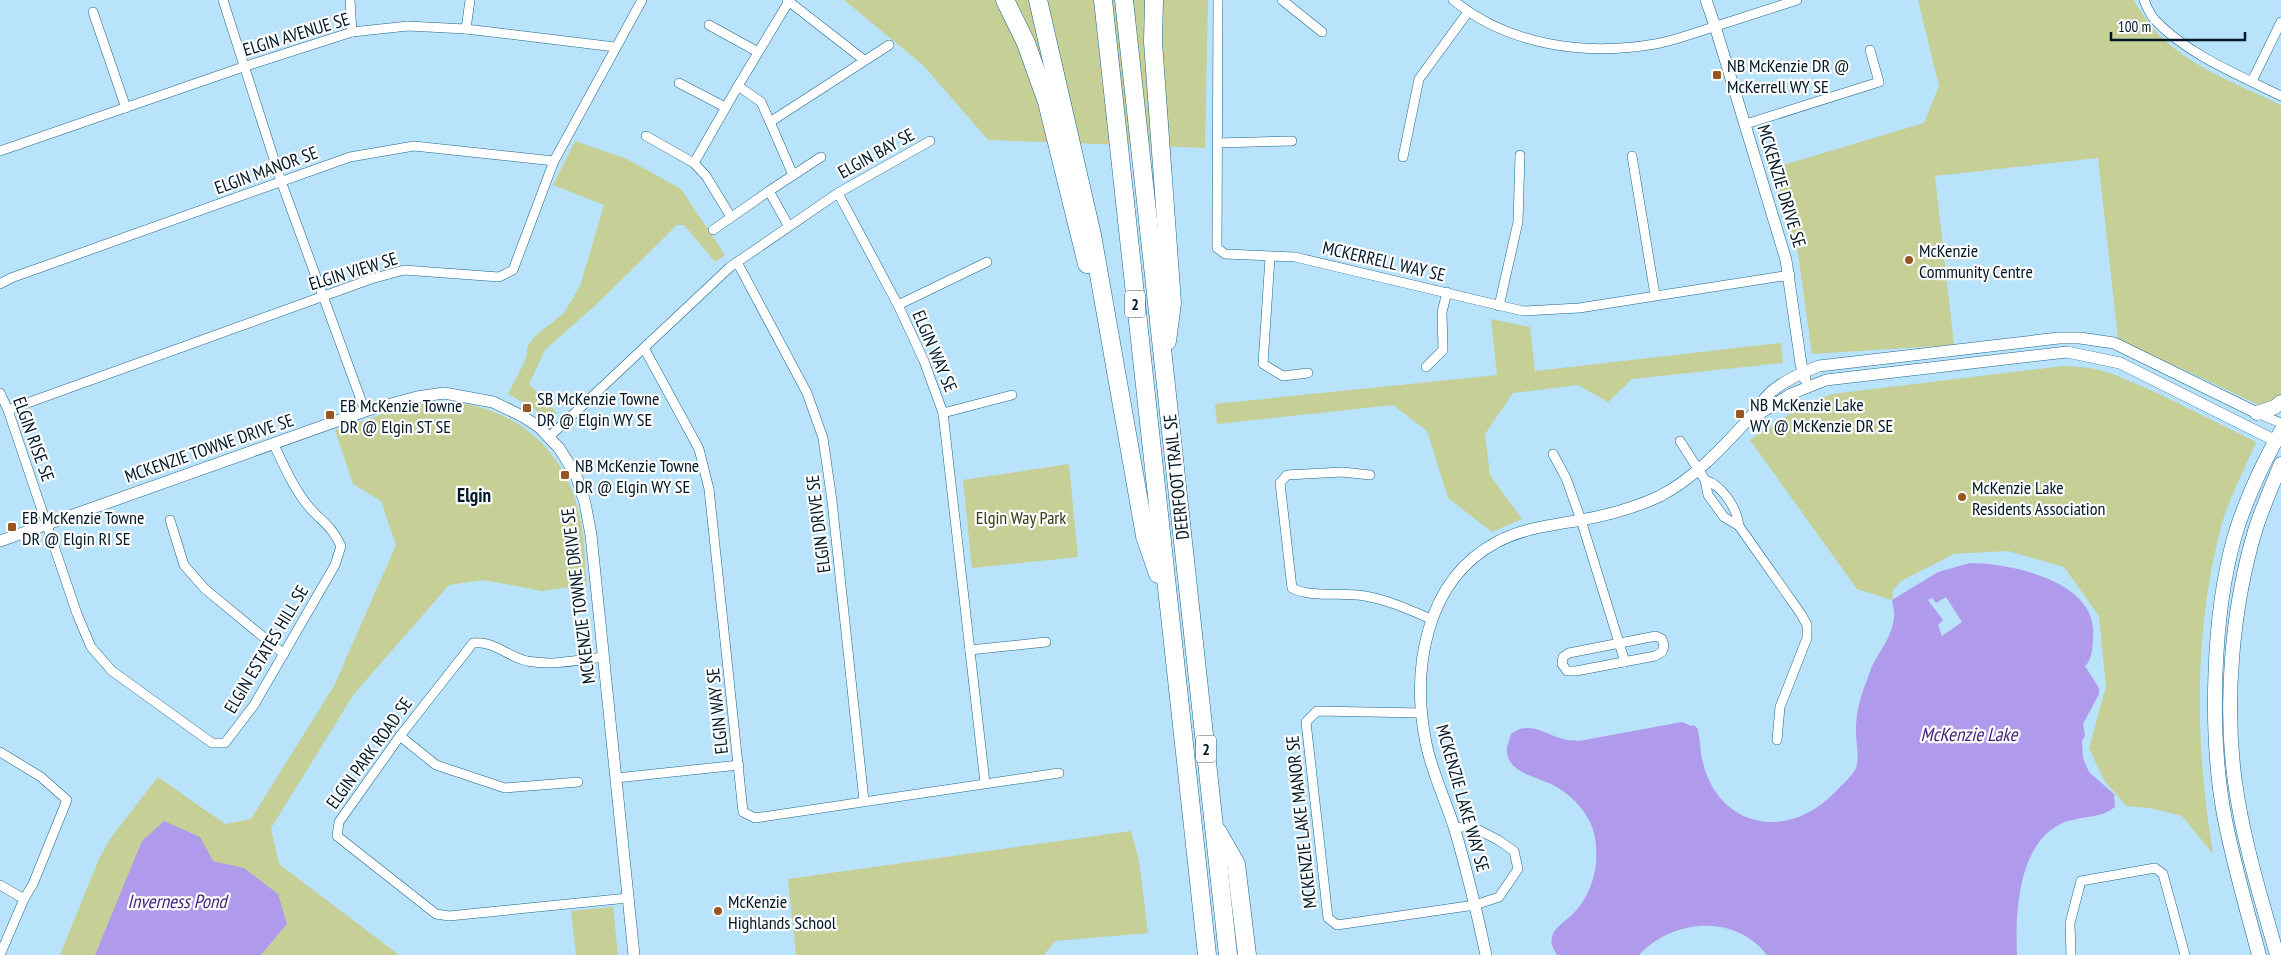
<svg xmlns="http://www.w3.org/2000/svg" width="2281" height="955" viewBox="0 0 2281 955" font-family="'PT Sans Narrow',sans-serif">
<rect width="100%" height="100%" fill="#b9e2fb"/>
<g fill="#c5cf96">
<polygon points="844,0 1208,0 1205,148 988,140 923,65"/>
<path d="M1918 0H2134C2164 59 2226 78 2281 105V396L2267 405 2257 404 2118 339 2098 158 1935 176 1954 345 1812 354 1798 253 1773 168 1924 123 1939 86Z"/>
<polygon points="575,141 627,159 681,189 725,255 715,262 684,225 677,225 600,301 545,350 529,384 557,413 548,422 536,410 508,394 525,361 528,346 534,337 564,313 580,286 604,205 553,185"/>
<polygon points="1491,319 1530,327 1535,371 1781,343 1783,363 1632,379 1608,402 1578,385 1513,393 1485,434 1490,475 1522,519 1492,532 1448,498 1427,431 1393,405 1217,424 1215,404 1497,375"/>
<path d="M2064 366 2091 368 2113 374 2157 393 2256 442C2245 469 2230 496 2222 523 2193 631 2195 744 2213 854L2182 816 2150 808 2126 806 2104 780 2089 748 2106 686 2099 616 2064 567 2008 551 1954 554 1901 581 1893 590 1892 600 1857 589 1750 440 1799 408 1832 394Z"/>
<path d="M443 401C510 405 561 444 578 509 585 533 584 561 587 585L542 591 484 580 449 585 354 694 271 828 279 864 399 955H60L99 859 110 839 158 777 225 824 251 819 334 686 396 545 381 501 353 484 335 430 407 406Z"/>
<polygon points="1069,464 1078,557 972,568 963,480"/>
<polygon points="1131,831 1139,860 1148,933 1055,941 1044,955 796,955 788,879"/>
<polygon points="613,907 618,955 576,955 571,911"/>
</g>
<g fill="#b09aeb">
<path d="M1970 563C2011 563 2099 582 2093 637 2093 647 2092 660 2085 666L2099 688V694L2083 724 2085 736 2082 741 2083 758 2089 772 2114 794 2115 807C2101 818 2085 816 2068 821 2018 837 2015 912 2017 955H1767C1735 913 1672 919 1639 955H1557C1554 950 1550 944 1552 937 1554 928 1565 921 1572 915 1592 895 1600 866 1595 838 1592 816 1573 796 1555 786 1539 777 1510 774 1507 753 1506 746 1510 740 1511 734 1529 720 1545 734 1563 739 1568 741 1574 740 1579 741L1682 722 1691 726 1694 725 1698 729C1698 735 1700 739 1700 744 1706 824 1784 848 1837 790 1843 784 1851 777 1855 770 1861 758 1855 741 1856 728 1856 717 1859 702 1863 691 1866 683 1869 674 1872 666 1880 651 1892 636 1894 618 1895 612 1893 606 1892 600L1938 572Z"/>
<polygon points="164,821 200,837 213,861 244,868 278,894 287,924 261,955 95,955 142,841"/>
</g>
<polygon fill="#b9e2fb" points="1946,597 1962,622 1942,636 1938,625 1943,620 1928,600 1932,598 1936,603"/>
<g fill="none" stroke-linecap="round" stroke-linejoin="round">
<g stroke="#1d668b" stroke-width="10">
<g id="minor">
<polyline points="223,0 281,181 365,411"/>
<polyline points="350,0 352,32"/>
<polyline points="787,0 864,60"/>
<polyline points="1218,0 1217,248 1225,254 1295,257 1523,311 1579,308 1790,275"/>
<polyline points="1282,0 1322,32"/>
<path d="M1453 0C1509 46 1586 56 1655 44 1668 42 1682 37 1695 33 1729 22 1763 11 1797 0"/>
<path d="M2144 0C2147 7 2150 15 2155 20 2188 55 2239 75 2281 96"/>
<polyline points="93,12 126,108"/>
<polyline points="709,25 758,52"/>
<polyline points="466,29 470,0"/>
<polyline points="2252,81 2281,22"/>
<polyline points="679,83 725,107"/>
<polyline points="738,86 789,1"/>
<polyline points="1746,124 1879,82 1870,50"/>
<polyline points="646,136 694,163"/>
<polyline points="1218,143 1292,141"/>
<polyline points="0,151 246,66 352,32 408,26 466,29 615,47"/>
<polyline points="1632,156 1655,295"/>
<polyline points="1403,157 1419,79 1468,12"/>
<polyline points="793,175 770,122 889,45"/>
<polyline points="769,191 821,157"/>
<polyline points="838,193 930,141"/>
<polyline points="731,217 706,176 694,163 738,86 761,102 770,122"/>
<polyline points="713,230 769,191 788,225"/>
<polyline points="1270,257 1263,364 1283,376 1308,373"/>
<polyline points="737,262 807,393 823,438 832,501 864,801"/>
<polyline points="0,284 11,278 350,157 414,146 554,161"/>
<polyline points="898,305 987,262"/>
<polyline points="1499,306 1518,222 1520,155"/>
<polyline points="644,348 699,449 709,489 743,812 755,818 1059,773"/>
<polyline points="1426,367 1443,350 1442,312 1447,292"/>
<path d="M0 393 8 410 77 614 91 647 112 671 212 743H225L254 705 335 565 341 546C331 525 323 523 309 507 294 489 284 466 274 445"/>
<polyline points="8,410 371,279 404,270 499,277 513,270 554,161 642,0"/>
<polyline points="943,413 1012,395"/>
<polyline points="2257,413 2281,423"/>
<polyline points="549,437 730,267 838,193 898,305 924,361 943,413 985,783"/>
<polyline points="1680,441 1705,480 1708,495 1724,517 1739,526"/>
<polyline points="1553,454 1566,478 1581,520 1625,662"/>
<path d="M1370 475 1342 472 1287 475 1280 483 1292 588C1310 598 1342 592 1365 596 1388 600 1410 610 1431 619"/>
<path d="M1705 480C1722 485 1737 508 1739 526L1801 614 1807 625V638L1780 707 1777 740"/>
<polyline points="170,520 184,565 205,589 284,654"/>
<polygon points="1656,636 1662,639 1664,646 1662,652 1655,656 1576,671 1567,671 1562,664 1563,657 1569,653"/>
<polyline points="970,650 1046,642"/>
<path d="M604 657C579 660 552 666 527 661 506 656 495 641 473 643L400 736 339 822 337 836 436 914 449 916 628 898"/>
<polyline points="1422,713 1317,711 1306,722 1328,918 1337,925 1475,905 1499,897 1518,869 1514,851 1498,840 1471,826 1454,828"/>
<polyline points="400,736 436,765 505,788 578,782"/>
<polyline points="0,752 41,777 67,800 33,884 24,899 0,955"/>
<polyline points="616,778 739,765"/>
<polyline points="0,885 24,899"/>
<polyline points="2071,955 2070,923 2081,881 2155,868 2163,874 2185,955"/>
</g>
</g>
<g stroke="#1d668b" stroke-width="12">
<g id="tertiary">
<polyline points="1706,0 1715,26 1786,260 1801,364 1805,379"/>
<polyline points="1751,419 1791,394 1826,380 2067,352 2120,363 2276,441 2281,441"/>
<polyline points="0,541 365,411 417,397 444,393 493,402 522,416 539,427 559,448 576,475 585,503 591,535 634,955"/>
<path d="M1486 955C1477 913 1467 871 1455 830 1446 801 1432 773 1426 743 1411 670 1425 580 1497 542 1523 528 1553 525 1581 520 1609 515 1635 508 1660 496 1693 479 1720 450 1745 423 1755 413 1761 401 1772 391 1786 380 1803 372 1819 366L2059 338H2080L2114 343 2257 413"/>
</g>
</g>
<g stroke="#1d668b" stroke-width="15">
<g id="secondary">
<polyline points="2257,413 2275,407 2281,402"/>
<path d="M2259 955C2247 910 2234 865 2225 820 2209 737 2212 615 2235 535 2246 499 2263 463 2281 431"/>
<path d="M2277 955C2261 898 2243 841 2235 782 2224 703 2232 608 2255 531 2262 508 2272 486 2281 464"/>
</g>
</g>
<g stroke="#1d668b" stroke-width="19">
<g id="motorway">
<polyline points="1005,0 1026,43 1047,102 1087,264"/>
<polyline points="1038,0 1092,235 1145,536 1158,574"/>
<polyline points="1103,0 1207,955"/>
<polyline points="1124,0 1228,955"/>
<polyline points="1154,0 1153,42 1172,303 1167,341"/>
<polyline points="1217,831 1236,864 1247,955"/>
</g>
</g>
<use href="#minor" stroke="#fff" stroke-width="9"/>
<use href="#tertiary" stroke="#fff" stroke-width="11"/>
<use href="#secondary" stroke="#fff" stroke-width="14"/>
<use href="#motorway" stroke="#fff" stroke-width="18"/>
</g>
<g fill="#975621" stroke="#fcfcfc" stroke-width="2">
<rect x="1712" y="70" width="10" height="10" rx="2.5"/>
<circle cx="1909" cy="260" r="5"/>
<rect x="522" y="403" width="10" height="10" rx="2.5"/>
<rect x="1735" y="409" width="10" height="10" rx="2.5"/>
<rect x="325" y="410" width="10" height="10" rx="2.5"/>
<rect x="560" y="470" width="10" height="10" rx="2.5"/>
<circle cx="1962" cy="497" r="5"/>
<rect x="7" y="522" width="10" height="10" rx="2.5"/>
<circle cx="718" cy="911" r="5"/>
</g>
<g text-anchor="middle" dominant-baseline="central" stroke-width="4.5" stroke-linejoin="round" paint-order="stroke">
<g fill="#fcfcfc" stroke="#4c5c67" stroke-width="1">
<rect x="1125" y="290.5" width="20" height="27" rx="4"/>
<rect x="1196" y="735.5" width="20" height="27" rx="4"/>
</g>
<g font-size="16" font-weight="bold" fill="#001827">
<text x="1135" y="304">2</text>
<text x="1206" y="749">2</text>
</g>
<g font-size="18" fill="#001827" stroke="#fcfcfc">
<text transform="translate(296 34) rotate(-17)">ELGIN AVENUE SE</text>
<text transform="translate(876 153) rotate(-29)">ELGIN BAY SE</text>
<text transform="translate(266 170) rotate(-20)">ELGIN MANOR SE</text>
<text transform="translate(1782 186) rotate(73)">MCKENZIE DRIVE SE</text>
<text transform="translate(1384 261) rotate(13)">MCKERRELL WAY SE</text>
<text transform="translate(353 271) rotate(-17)">ELGIN VIEW SE</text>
<text transform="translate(935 351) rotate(67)">ELGIN WAY SE</text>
<text transform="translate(34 439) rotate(70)">ELGIN RISE SE</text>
<text transform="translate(209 448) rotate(-19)">MCKENZIE TOWNE DRIVE SE</text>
<text transform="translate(1176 477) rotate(-96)">DEERFOOT TRAIL SE</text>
<text transform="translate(818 524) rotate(-97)">ELGIN DRIVE SE</text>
<text transform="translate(578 596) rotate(-97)">MCKENZIE TOWNE DRIVE SE</text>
<text transform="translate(266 649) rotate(-59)">ELGIN ESTATES HILL SE</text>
<text transform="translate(717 711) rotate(-96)">ELGIN WAY SE</text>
<text transform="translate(369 753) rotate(-54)">ELGIN PARK ROAD SE</text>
<text transform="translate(1463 798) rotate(74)">MCKENZIE LAKE WAY SE</text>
<text transform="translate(1301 822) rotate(-96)">MCKENZIE LAKE MANOR SE</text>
</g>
<g font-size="18" fill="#001827" stroke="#fcfcfc" text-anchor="start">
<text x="1727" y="65">NB McKenzie DR @<tspan x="1727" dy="21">McKerrell WY SE</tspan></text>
<text x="1919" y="250">McKenzie<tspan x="1919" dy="21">Community Centre</tspan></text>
<text x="537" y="398">SB McKenzie Towne<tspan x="537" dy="21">DR @ Elgin WY SE</tspan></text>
<text x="1750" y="404">NB McKenzie Lake<tspan x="1750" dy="21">WY @ McKenzie DR SE</tspan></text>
<text x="340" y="405">EB McKenzie Towne<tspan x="340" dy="21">DR @ Elgin ST SE</tspan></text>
<text x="575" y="465">NB McKenzie Towne<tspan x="575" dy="21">DR @ Elgin WY SE</tspan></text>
<text x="1972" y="487">McKenzie Lake<tspan x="1972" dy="21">Residents Association</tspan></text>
<text x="22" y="517">EB McKenzie Towne<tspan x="22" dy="21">DR @ Elgin RI SE</tspan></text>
<text x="728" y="901">McKenzie<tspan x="728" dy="21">Highlands School</tspan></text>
</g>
<g font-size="18" fill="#353a13" stroke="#fcfcfc">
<text x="1021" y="517">Elgin Way Park</text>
</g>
<g font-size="19" font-weight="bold" fill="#001827" stroke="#fcfcfc">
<text x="474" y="495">Elgin</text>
</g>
<g font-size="19" font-style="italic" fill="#441f7c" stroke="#fcfcfc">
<text x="1969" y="734">McKenzie Lake</text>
<text x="177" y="901">Inverness Pond</text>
</g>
</g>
<path d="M2111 32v8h134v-8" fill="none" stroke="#001827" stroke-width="2.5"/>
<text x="2118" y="32" font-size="15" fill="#001827" stroke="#fcfcfc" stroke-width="4" paint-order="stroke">100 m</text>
</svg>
